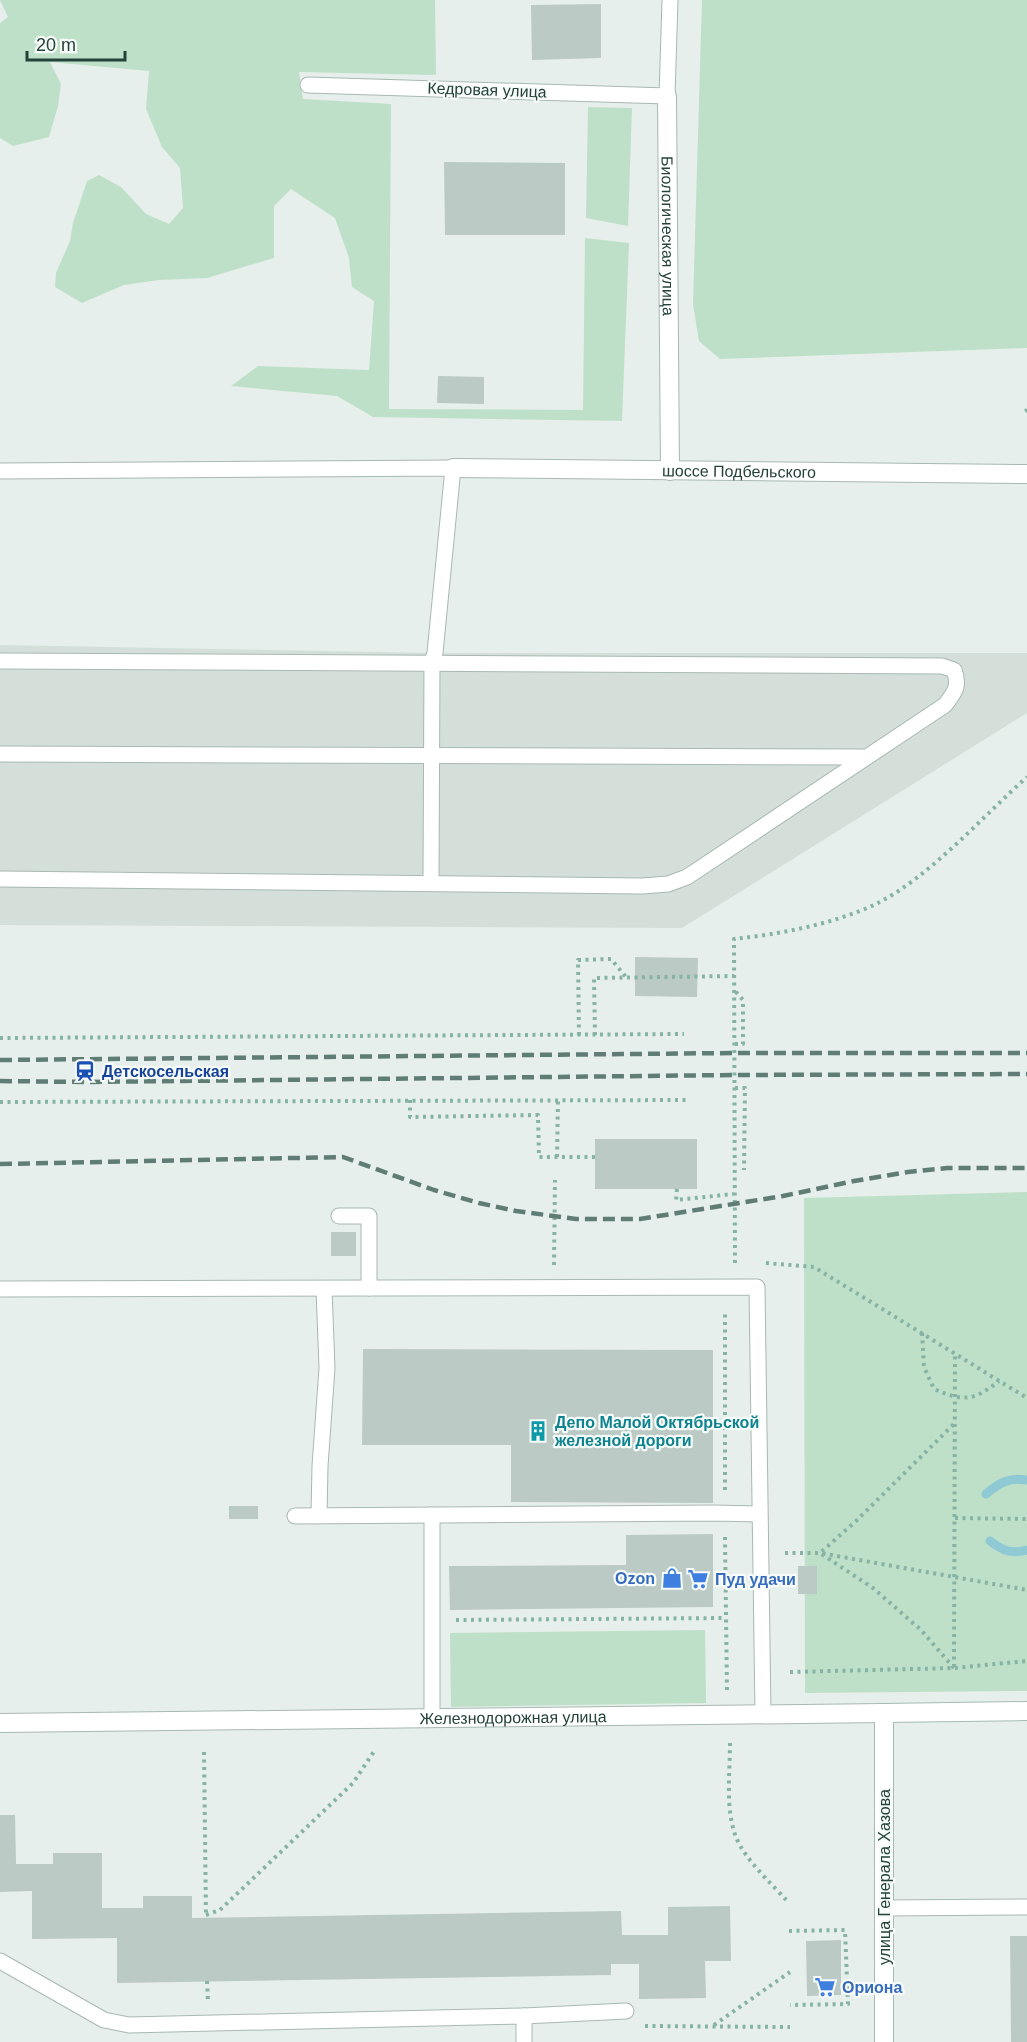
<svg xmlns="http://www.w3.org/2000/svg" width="1027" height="2042" viewBox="0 0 1027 2042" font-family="Arial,sans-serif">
<rect width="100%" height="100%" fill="#e6efeb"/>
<polygon fill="#d4dfda" points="0,645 435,653 1027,653 1027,713 682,928 0,925"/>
<g fill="#bfe0c8">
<polygon points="0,0 435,0 436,75 299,72 303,99 391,104 389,409 583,410 585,238 629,243 622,421 373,417 337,396 231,386 258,366 369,370 374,301 352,287 349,258 335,218 291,189 274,206 274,258 207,278 159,280 124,285 82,303 55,287 56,273 70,241 73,223 87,181 99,175 121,187 146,214 169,224 183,208 180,168 162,147 146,109 149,71 50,62 61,84 58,106 49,137 13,146 0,138 0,23 8,17"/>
<polygon points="702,0 1027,0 1027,348 720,359 699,341 693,304"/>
<polygon points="588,107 632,108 628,226 586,218"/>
<polygon points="1027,1192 1027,1691 805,1693 804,1198"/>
<polygon points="705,1630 706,1703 451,1707 450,1633"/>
</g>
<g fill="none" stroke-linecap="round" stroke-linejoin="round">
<g stroke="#8ec9d4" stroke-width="9">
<path d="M986 1494C999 1483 1009 1477 1027 1480"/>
<path d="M990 1541C1003 1551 1011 1554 1027 1550"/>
</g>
</g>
<g fill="#bbcac4">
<polygon points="601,4 601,58 532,60 531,5"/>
<polygon points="444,162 565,163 565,235 445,235"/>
<polygon points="438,376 484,377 484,404 437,403"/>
<polygon points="635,957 698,958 697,997 635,996"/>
<rect x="595" y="1139" width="102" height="50"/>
<rect x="331" y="1232" width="25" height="24"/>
<polygon points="363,1349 713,1350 713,1503 511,1502 511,1445 362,1445"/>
<rect x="229" y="1506" width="29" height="13"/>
<polygon points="713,1534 713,1607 450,1610 449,1566 626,1565 626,1535"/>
<rect x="798" y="1566" width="19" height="28"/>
<polygon points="0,1815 15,1815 16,1864 53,1864 53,1853 102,1853 102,1908 143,1908 143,1896 192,1896 192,1918 621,1911 622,1935 668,1935 668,1907 730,1906 731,1961 705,1961 706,1998 639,1999 639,1964 611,1964 611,1975 117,1983 117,1938 32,1939 32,1891 0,1892"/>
<polygon points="1010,1936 1027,1936 1027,2042 1011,2042"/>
<polygon points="841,1940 841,1995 807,1996 806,1941"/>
</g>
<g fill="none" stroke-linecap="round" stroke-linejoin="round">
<g stroke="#a8b8b2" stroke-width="17">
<g id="lane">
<polyline points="308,85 667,96 670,0"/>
<polyline points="0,471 453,468 435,653 432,662 431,883"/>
<path d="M0 661 942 666 954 670C960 686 955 692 945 705L687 877 668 884 642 886 0 879"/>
<polyline points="0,754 866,757"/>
<polyline points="339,1216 369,1216 369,1288"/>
<polyline points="0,1289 757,1287 763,1714"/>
<polyline points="319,1515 320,1466 327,1368 324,1289"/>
<polyline points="432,1515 432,1718"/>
<polyline points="295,1516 713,1513 759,1514"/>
<polyline points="884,1908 1027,1907"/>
<polyline points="0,1961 104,2020 129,2025 524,2016 524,2042"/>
<polyline points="524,2016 626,2011"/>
</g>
</g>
<g stroke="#a8b8b2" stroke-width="20">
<g id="street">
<path id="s1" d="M667 96 670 471"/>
<path id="s2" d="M453 468 1027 474"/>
<path id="s3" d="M0 1723 884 1713"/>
</g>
</g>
<g stroke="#a4bbb3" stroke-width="20">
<polyline id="secondary" points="884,2042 884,1713 1027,1711"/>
</g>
<g stroke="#86b3a5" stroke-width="4" stroke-dasharray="3 4.5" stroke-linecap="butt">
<polyline points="1025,411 1027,410"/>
<polyline points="579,1035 578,960 611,959 626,977"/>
<polyline points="595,1035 594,978 734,976"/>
<polyline points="0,1038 684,1034"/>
<polyline points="735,1044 743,1044 743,1000 735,991"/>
<polyline points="735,1088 745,1088 744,1170"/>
<polyline points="410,1100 410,1117 538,1115 539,1157 595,1157"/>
<polyline points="0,1102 689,1100"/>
<polyline points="557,1157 558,1100"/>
<polyline points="677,1189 676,1200 733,1194"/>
<path d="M735 1263 734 939C780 934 834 924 876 904 930 877 982 817 1027 777"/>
<polyline points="766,1263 814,1267 1027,1398"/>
<polyline points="554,1265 555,1180"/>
<path d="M922 1333 924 1367 934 1389C963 1402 974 1401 999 1381"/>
<polyline points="725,1490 725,1312"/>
<polyline points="955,1518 1027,1519"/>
<polyline points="725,1537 727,1691"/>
<polyline points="785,1553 820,1553 1027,1590"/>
<polyline points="456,1620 725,1618"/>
<polyline points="954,1667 955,1354"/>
<polyline points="954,1668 921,1630 873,1588 820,1553 856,1521 955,1423"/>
<polyline points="790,1672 954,1668 1027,1661"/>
<path d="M730 1743C730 1773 725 1809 736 1837 745 1860 772 1884 789 1903"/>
<polyline points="204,1752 206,1917"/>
<polyline points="206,1915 220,1910 353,1783 375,1750"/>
<polyline points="789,1931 845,1930 848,2004 790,2005"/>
<polyline points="207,1981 208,2002"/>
<polyline points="714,2025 790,1972"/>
<polyline points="645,2026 790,2027"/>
</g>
<use href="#lane" stroke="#fff" stroke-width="15"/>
<use href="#street" stroke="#fff" stroke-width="18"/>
<use href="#secondary" stroke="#fff" stroke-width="18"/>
<g stroke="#5f7d75" stroke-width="4.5" stroke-dasharray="12 6" stroke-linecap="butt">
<polyline points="0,1060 735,1053 1027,1053"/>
<polyline points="0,1081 85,1082 735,1075 1027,1074"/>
<polyline points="0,1164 343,1157 434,1190 479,1203 516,1211 576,1219 640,1219 783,1196 854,1181 908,1172 947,1168 1027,1168"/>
</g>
</g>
<defs>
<g id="station-bare" transform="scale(1.62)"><path d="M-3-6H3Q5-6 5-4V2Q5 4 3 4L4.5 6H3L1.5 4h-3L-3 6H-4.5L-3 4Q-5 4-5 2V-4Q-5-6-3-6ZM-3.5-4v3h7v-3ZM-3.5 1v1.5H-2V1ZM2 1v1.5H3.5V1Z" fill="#1a4fb4" stroke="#f7fbf9" stroke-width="2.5" paint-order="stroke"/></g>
<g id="building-bare" transform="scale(1.62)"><path d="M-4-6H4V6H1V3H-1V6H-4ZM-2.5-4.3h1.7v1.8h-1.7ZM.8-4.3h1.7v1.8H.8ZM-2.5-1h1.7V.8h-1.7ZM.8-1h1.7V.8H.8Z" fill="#0f9aa8" stroke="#f7fbf9" stroke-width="2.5" paint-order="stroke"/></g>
<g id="shop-bare" transform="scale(1.62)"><path d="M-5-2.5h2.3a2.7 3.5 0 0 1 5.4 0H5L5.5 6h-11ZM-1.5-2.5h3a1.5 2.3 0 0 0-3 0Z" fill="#3f7fe0" stroke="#f7fbf9" stroke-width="2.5" paint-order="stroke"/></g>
<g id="supermarket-bare" transform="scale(1.62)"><path d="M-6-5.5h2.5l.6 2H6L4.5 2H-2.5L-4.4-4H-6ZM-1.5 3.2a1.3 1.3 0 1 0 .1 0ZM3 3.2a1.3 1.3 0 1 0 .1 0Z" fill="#3f7fe0" stroke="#f7fbf9" stroke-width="2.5" paint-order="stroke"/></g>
</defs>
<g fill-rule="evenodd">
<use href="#station-bare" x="85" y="1071"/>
<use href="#building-bare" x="538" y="1431"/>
<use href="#shop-bare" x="672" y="1578"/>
<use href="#supermarket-bare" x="698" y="1579"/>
<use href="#supermarket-bare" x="825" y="1987"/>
</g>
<g text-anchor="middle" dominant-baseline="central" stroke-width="4.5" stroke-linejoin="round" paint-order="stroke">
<g font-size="16" fill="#24423a" stroke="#f7fbf9">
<text transform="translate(487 90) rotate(2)">Кедровая улица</text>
<text stroke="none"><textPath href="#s1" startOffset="140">Биологическая улица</textPath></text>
<text stroke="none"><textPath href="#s2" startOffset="286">шоссе Подбельского</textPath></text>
<text stroke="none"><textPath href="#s3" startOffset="513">Железнодорожная улица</textPath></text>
<text transform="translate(884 1877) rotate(-90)">улица Генерала Хазова</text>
</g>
<g font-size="16" font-weight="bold" fill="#164399" stroke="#f7fbf9" text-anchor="start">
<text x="102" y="1071">Детскосельская</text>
</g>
<g font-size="16" font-weight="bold" fill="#0d838f" stroke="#f7fbf9" text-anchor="start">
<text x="555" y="1422">Депо Малой Октябрьской<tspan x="555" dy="18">железной дороги</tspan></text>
</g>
<g font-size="16" font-weight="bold" fill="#366cbe" stroke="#f7fbf9" text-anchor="start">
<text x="655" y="1578" text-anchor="end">Ozon</text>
<text x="715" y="1579">Пуд удачи</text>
<text x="842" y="1987">Ориона</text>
</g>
</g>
<path d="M27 51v9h98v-9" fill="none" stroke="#24423a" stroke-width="3"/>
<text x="36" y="51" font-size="18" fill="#24423a" stroke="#f7fbf9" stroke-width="4.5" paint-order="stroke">20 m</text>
</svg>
